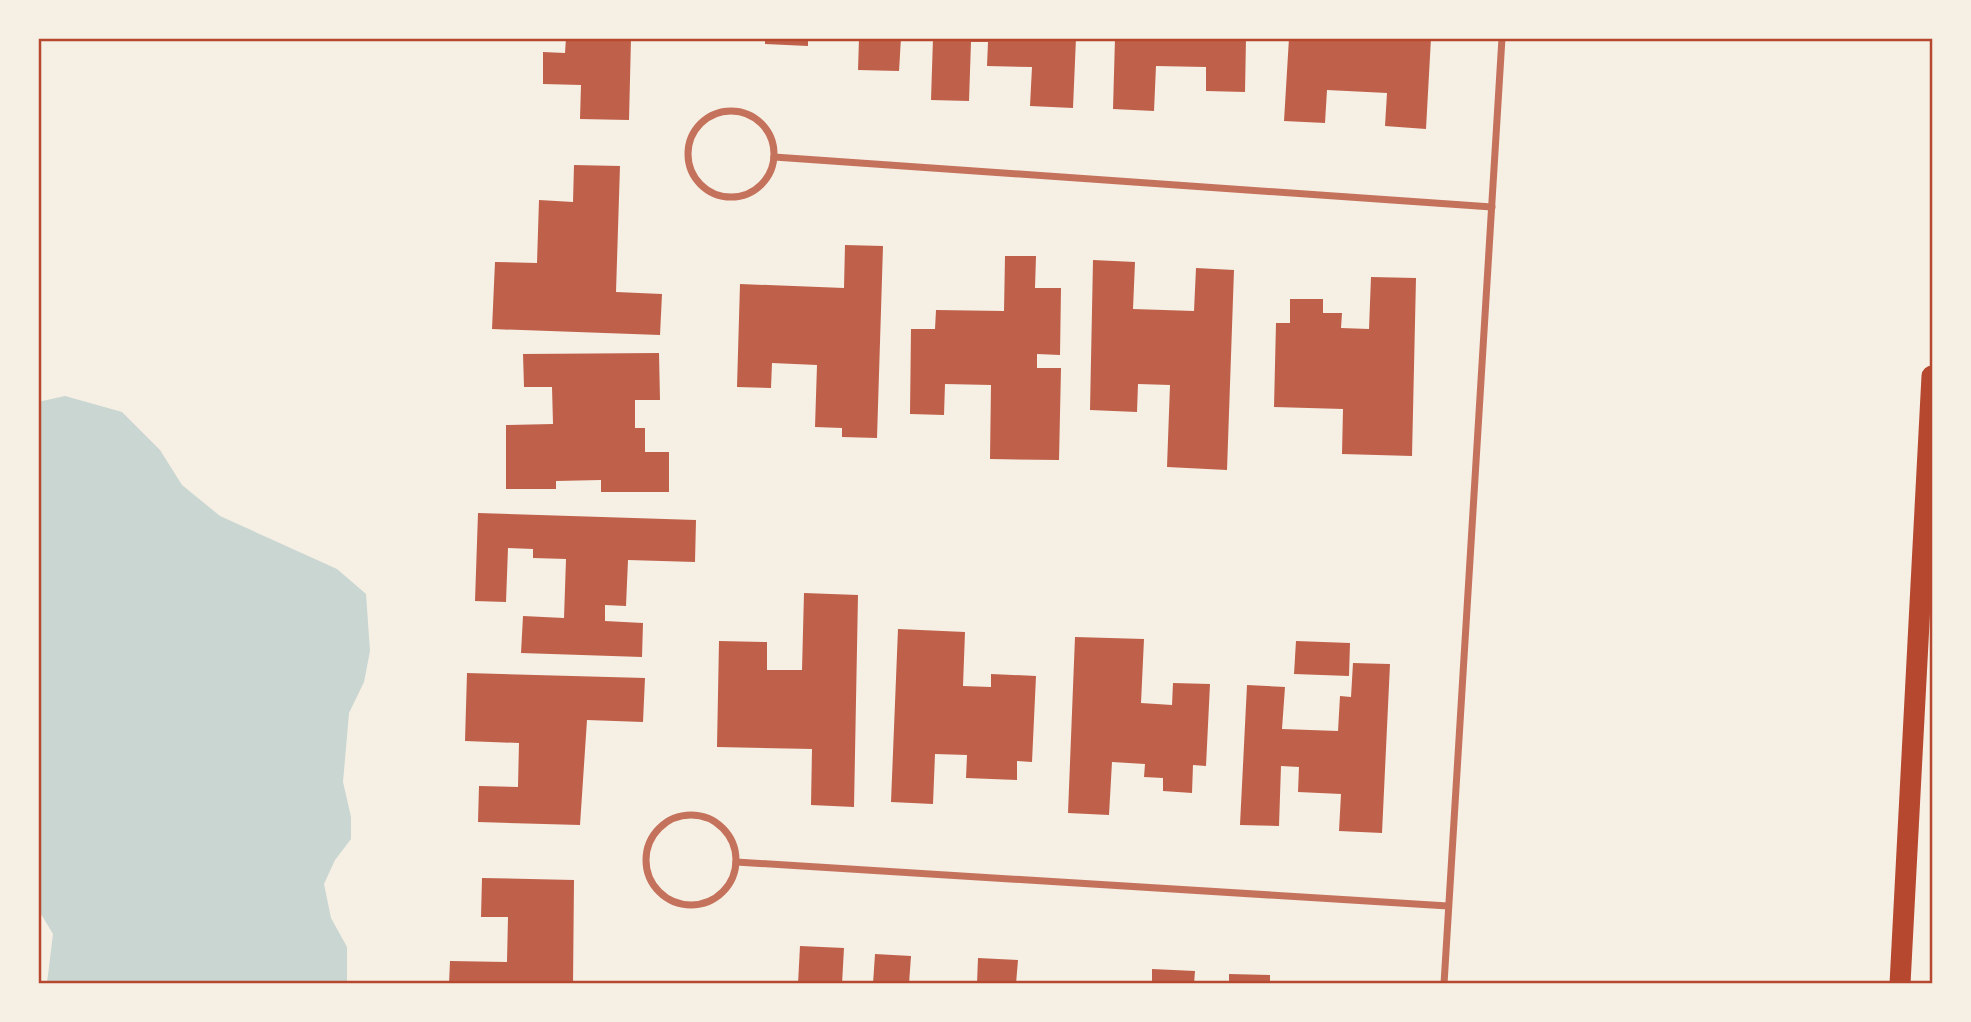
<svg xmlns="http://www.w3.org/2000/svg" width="1971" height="1022" viewBox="0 0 1971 1022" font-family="Poppins,sans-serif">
<rect width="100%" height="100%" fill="#f6efe4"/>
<polygon fill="#c9d6d2" points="65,396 122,412 160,450 182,485 220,516 337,569 366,594 370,651 364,682 349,713 343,782 351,817 351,839 335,860 324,884 331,918 347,947 347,983 47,983 53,934 38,909 38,402"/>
<g fill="#bf614a">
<polygon points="566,38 631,38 629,120 580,119 581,85 543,84 543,52 565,53"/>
<polygon points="765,38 808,38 808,46 765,44"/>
<polygon points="859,38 901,38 899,71 858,70"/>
<polygon points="933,38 1076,38 1073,108 1030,106 1032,67 987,66 988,42 971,42 969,101 931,100"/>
<polygon points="1115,38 1246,38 1245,92 1206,91 1206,67 1156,66 1154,111 1113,109"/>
<polygon points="1289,38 1431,38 1426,129 1385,126 1387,93 1327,90 1325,123 1284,121"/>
<polygon points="574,165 620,166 616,292 662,294 660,335 492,329 495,262 537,263 539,200 573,202"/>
<polygon points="845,245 883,246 877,438 842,437 842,428 815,427 817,365 772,363 771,388 737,387 740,284 844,288"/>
<polygon points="1005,256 1036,256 1035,288 1061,288 1060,355 1037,354 1037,368 1061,368 1059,460 990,459 991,385 945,384 944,415 910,414 911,329 935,329 936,310 1004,311"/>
<polygon points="1093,260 1135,262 1133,309 1194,311 1196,268 1234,270 1227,470 1167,467 1170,385 1138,384 1137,412 1090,410"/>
<polygon points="1371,277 1416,278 1412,456 1342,454 1343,409 1274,407 1276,323 1290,323 1290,299 1323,299 1323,313 1342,313 1341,328 1369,329"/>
<polygon points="659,353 660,400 635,400 635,428 645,428 645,452 669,452 669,492 601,492 601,480 556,481 556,489 506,489 506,425 553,424 552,387 524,387 523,354"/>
<polygon points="478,513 696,520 695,562 628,560 626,606 605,605 605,621 643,623 642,657 521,653 523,616 564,618 566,559 533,558 533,549 508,548 506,602 475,601"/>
<polygon points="804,593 858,595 854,807 811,805 812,749 717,747 719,641 767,642 767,670 802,670"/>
<polygon points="898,629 965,632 963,686 991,687 991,674 1036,676 1032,762 1017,761 1017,780 966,778 967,755 935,754 933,804 891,802"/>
<polygon points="1075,637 1144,639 1141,703 1172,705 1173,683 1210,684 1206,766 1193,765 1192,793 1163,791 1163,778 1144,777 1145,764 1112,762 1109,815 1068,813"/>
<polygon points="1296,641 1350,643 1349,676 1294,674"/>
<polygon points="1353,663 1390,664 1382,833 1339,831 1341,794 1298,792 1299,767 1281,766 1279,826 1240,825 1247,685 1285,687 1282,729 1338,731 1340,696 1351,697"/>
<polygon points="467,673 645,678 643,722 587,720 580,825 478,822 479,786 518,787 519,743 465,741"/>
<polygon points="482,878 574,880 573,984 449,984 450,961 507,962 508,917 481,917"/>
<polygon points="800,946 844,948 842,984 798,984"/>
<polygon points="875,954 911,956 909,984 873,984"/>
<polygon points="978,958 1018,960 1016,984 977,984"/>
<polygon points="1152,969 1195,971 1194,984 1152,984"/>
<polygon points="1229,974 1270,975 1270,984 1229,984"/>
</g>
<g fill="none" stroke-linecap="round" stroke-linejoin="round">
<g stroke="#c5725c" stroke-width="7">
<circle cx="731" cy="154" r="43"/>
<polyline points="774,157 1492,207"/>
<circle cx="691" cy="860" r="45"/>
<polyline points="736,862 1448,906"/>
<polyline points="1444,984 1502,38"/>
</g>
<polyline stroke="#b5482f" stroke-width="21" points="1900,984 1932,376"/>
</g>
<rect width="1971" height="1022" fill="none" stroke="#f6efe4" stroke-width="80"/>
<rect x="40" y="40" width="1891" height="942" fill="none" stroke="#b5482f" stroke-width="2.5"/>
</svg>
